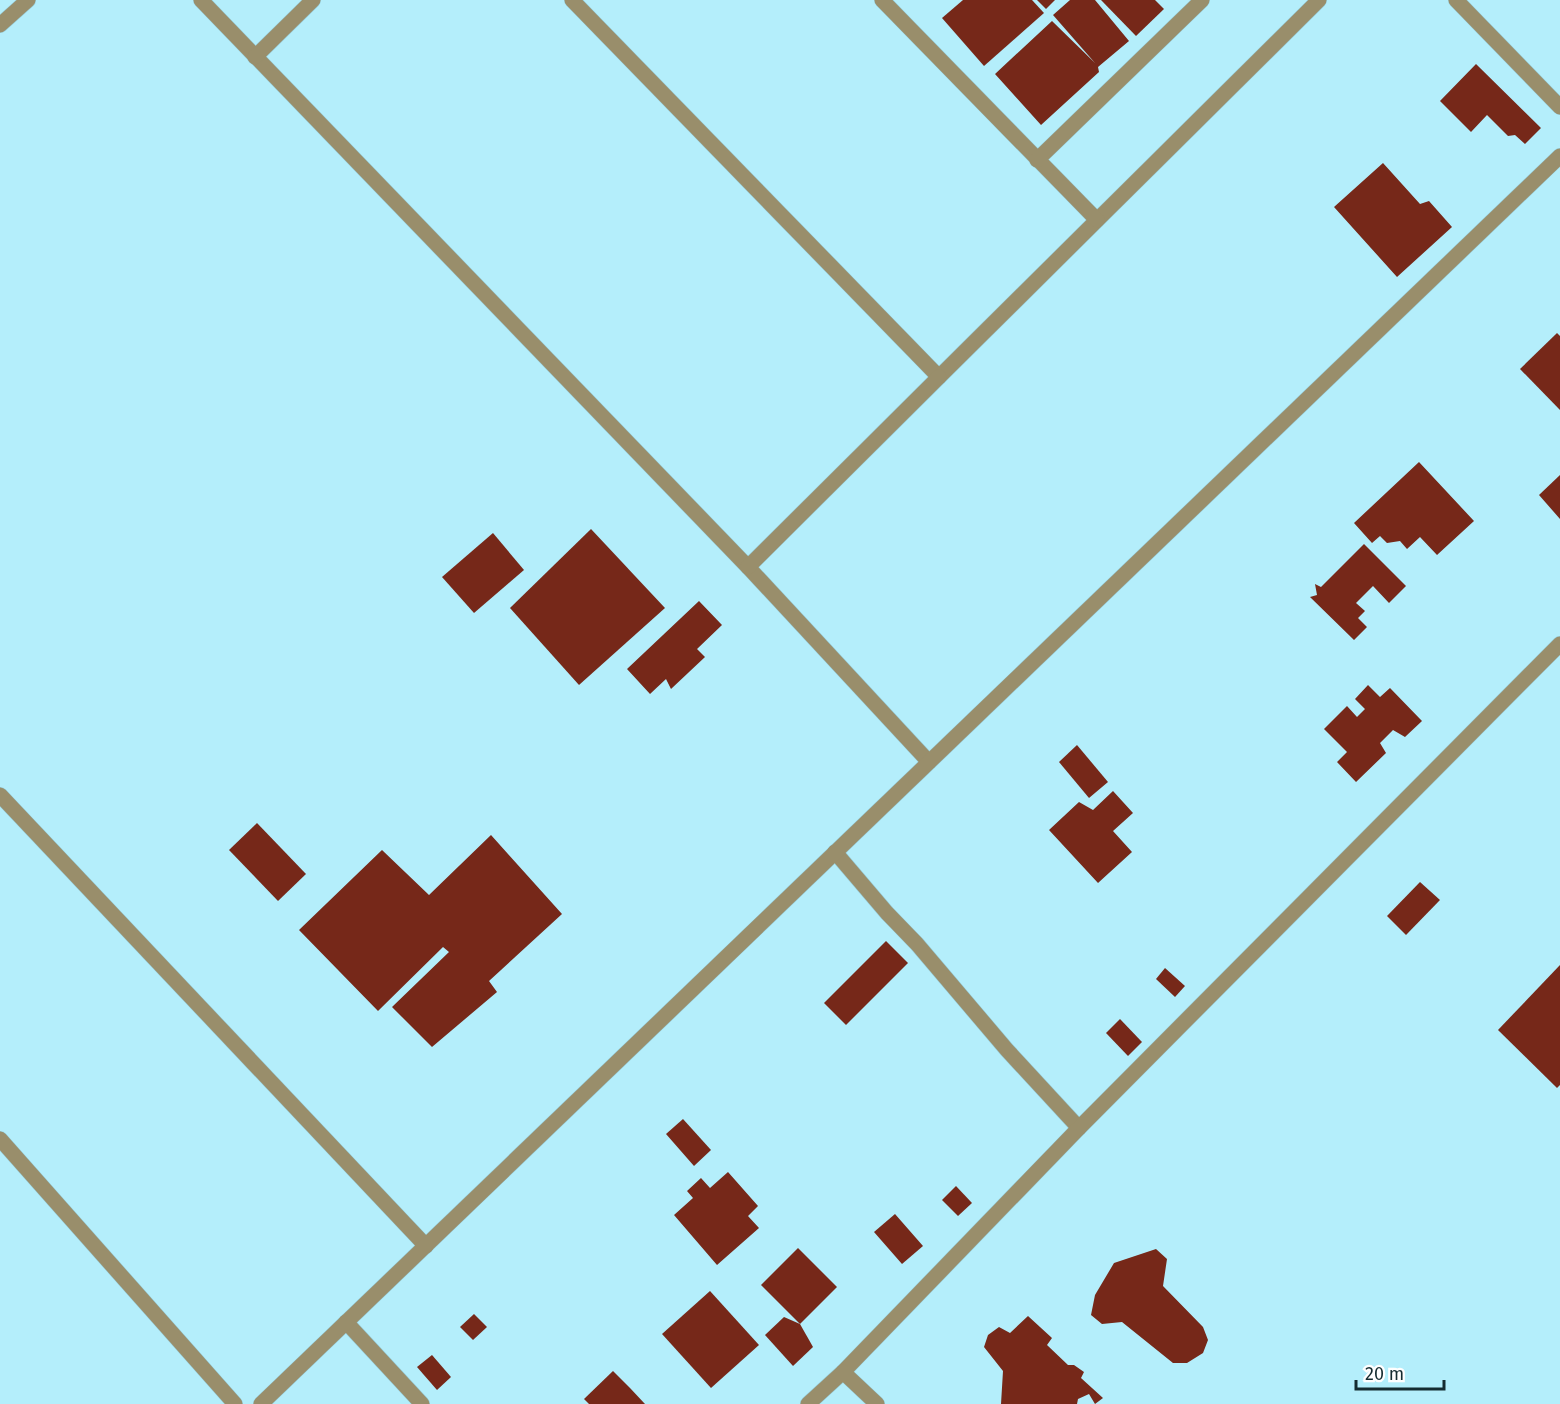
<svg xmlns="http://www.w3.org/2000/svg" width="1560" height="1404" viewBox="0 0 1560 1404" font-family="'Fira Sans',sans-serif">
<rect width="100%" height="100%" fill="#b4eefb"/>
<g fill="#762819">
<polygon points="963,0 1032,0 1044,13 984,66 942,18"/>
<polygon points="1037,0 1055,0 1046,9"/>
<polygon points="1070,0 1095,0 1129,41 1098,67 1099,72 1041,125 995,74 1052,21 1095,63 1053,15"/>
<polygon points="1101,0 1155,0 1164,9 1136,36"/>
<polygon points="1476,64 1541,128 1525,144 1515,135 1508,136 1487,115 1471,132 1440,101"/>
<polygon points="1383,163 1420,204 1429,201 1452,227 1397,277 1334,207"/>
<polygon points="1557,333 1560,336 1560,410 1520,369"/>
<polygon points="1419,462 1474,521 1437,555 1420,537 1407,549 1400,541 1387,543 1380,536 1372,543 1354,523"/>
<polygon points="1560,475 1560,519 1539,495"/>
<polygon points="591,529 665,608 579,685 510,608"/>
<polygon points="493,533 524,570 474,613 442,577"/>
<polygon points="1364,544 1406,586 1389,603 1373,586 1356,603 1365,611 1358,618 1367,627 1354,640 1310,597 1317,595 1315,584 1321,587"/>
<polygon points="699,601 722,625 697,649 705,657 671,689 666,679 650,694 627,669"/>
<polygon points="1368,685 1380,697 1390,688 1422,721 1405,737 1393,730 1380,743 1386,753 1356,782 1337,762 1347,752 1324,729 1347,706 1357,717 1365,709 1355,699"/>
<polygon points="1077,745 1108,782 1089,798 1059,762"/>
<polygon points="1113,791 1133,813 1113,831 1132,852 1098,883 1049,830 1079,802 1093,810"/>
<polygon points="257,823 306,874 278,901 229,850"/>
<polygon points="491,835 562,914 489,981 497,992 432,1047 392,1007 449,952 443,947 378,1011 299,930 382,850 429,895"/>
<polygon points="1420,882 1440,900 1406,935 1387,916"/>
<polygon points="886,941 908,963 846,1025 824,1003"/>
<polygon points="1560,965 1560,1085 1557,1088 1498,1030"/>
<polygon points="1165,968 1185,986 1175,997 1156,979"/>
<polygon points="1120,1019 1142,1042 1128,1056 1106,1033"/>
<polygon points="683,1119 711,1150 694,1166 666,1134"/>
<polygon points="728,1172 758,1206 748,1216 759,1228 717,1265 674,1215 693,1198 687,1191 701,1178 710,1188"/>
<polygon points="956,1186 972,1203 958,1216 942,1200"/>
<polygon points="895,1214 923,1246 902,1264 874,1232"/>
<polygon points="798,1248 837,1287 800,1324 761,1285"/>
<polygon points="1156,1249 1167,1259 1163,1286 1203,1327 1208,1340 1203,1353 1187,1363 1173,1363 1122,1322 1102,1324 1091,1315 1095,1295 1114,1263"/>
<polygon points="710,1291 759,1345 711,1388 662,1334"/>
<polygon points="474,1314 487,1327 473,1340 460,1327"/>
<polygon points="1028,1316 1052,1338 1047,1345 1068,1365 1074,1365 1084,1372 1081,1378 1103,1398 1095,1404 1089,1394 1078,1399 1077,1404 1001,1404 1003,1371 984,1347 988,1335 999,1327 1010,1333"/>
<polygon points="784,1317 800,1324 813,1347 793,1366 765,1335"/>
<polygon points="432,1355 451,1377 437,1390 417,1367"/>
<polygon points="613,1371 630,1388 645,1404 589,1404 584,1399"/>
</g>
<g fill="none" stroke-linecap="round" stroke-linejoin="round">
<g stroke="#97cbd7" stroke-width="16">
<g id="minor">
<polyline points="201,0 748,567 929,762"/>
<polyline points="572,0 939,377 1319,0"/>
<polyline points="882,0 1097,220"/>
<polyline points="1456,0 1560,107"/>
<polyline points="0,25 28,0"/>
<polyline points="255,57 313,0"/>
<polyline points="1037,160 1202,0"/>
<polyline points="748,567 939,377"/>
<polyline points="0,795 426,1246"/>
<polyline points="835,852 887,913 917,944 1007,1050 1079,1128"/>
<polyline points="0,1139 235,1404"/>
<polyline points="346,1322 422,1404"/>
<polyline points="843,1372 1079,1128 1560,644"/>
<polyline points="261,1404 1560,156"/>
<polyline points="808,1404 843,1372 877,1404"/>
</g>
</g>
<use href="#minor" stroke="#998e6b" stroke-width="15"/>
</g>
<path d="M1356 1380v9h88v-9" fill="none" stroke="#152c31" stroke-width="3"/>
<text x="1365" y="1380" font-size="18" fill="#152c31" stroke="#ffffff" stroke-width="4.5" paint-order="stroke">20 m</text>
</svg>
